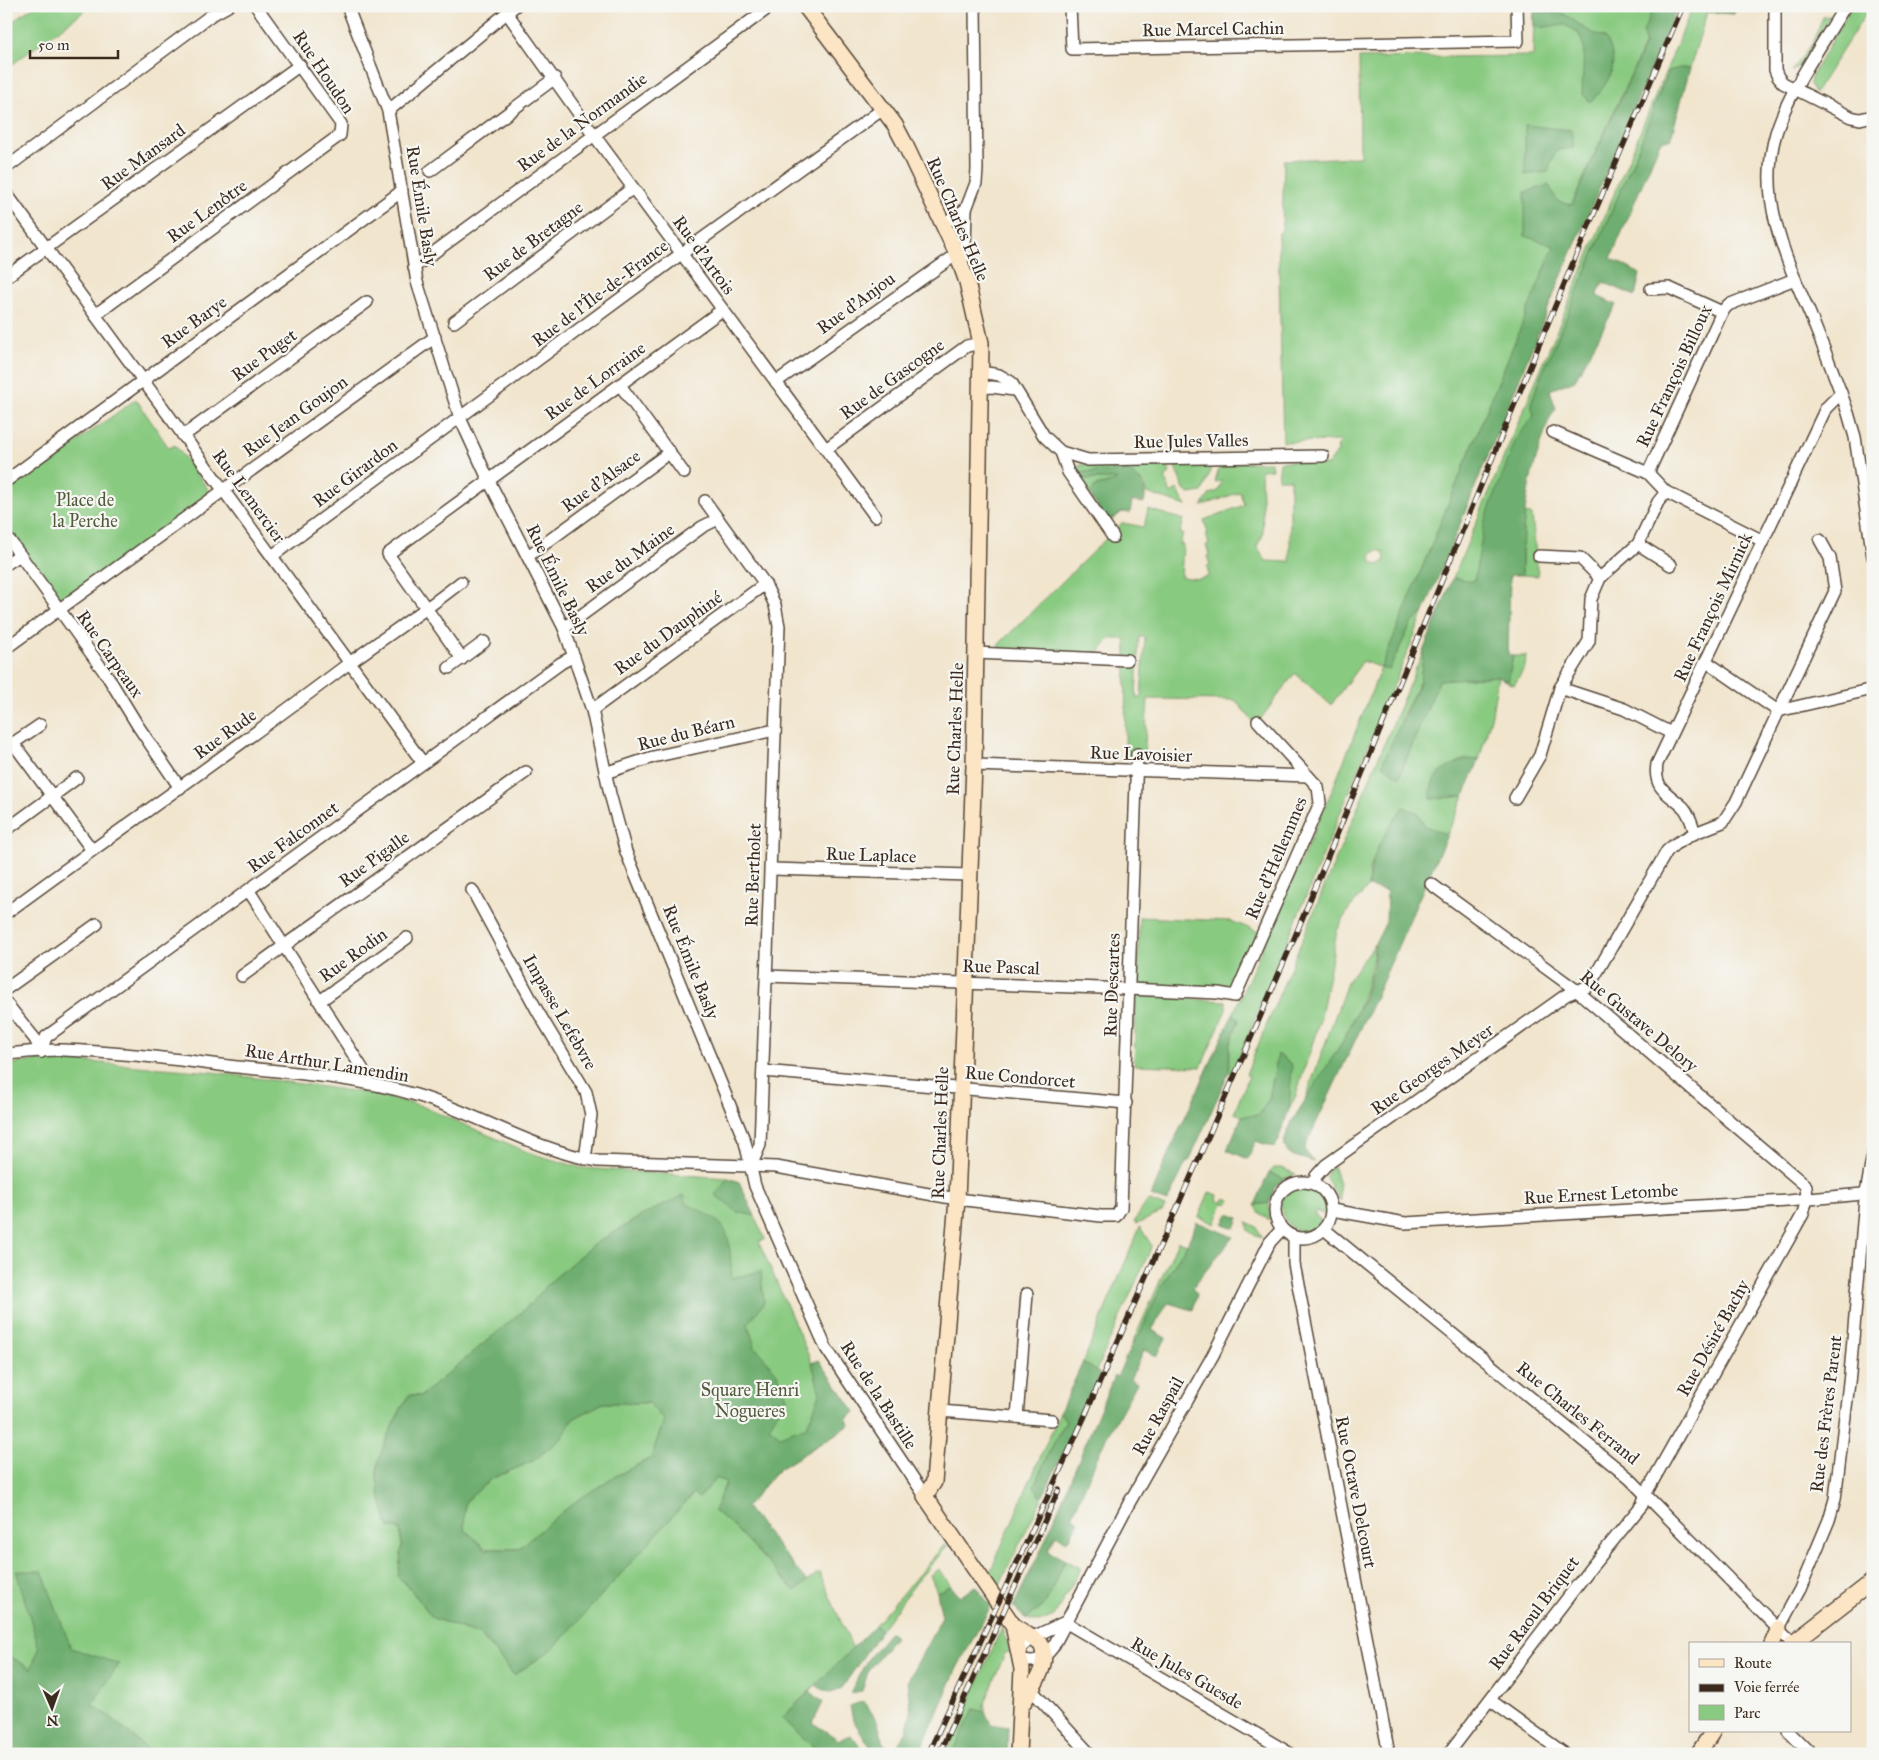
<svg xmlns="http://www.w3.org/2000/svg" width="1879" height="1760" viewBox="0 0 1879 1760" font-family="'IM FELL Great Primer',serif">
<rect width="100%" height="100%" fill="#f6f6f2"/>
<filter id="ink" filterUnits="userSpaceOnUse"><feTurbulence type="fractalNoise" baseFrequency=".02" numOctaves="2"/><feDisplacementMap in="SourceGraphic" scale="10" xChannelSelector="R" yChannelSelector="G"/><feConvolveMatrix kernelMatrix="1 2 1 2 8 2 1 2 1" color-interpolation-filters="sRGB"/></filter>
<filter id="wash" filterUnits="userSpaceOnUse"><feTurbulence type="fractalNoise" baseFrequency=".0096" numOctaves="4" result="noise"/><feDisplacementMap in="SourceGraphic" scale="20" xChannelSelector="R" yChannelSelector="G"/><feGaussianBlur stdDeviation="1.12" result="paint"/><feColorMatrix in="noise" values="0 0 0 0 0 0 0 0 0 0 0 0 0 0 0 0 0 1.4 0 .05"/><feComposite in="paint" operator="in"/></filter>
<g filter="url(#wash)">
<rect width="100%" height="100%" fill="#f1e5cd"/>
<g fill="#89ca81" stroke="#627a50" fill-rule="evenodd">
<polygon points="34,6 91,6 10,66 6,61 6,26"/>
<path d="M1534 6H1662L1571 206 1381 668 1389 670 1411 624 1424 612 1232 1074 1229 1072C1223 1055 1234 1035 1239 1019L1233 1014 1331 793 1381 668 1363 661 1331 705 1295 673 1256 725 1235 700 1148 699 1144 758H1125L1126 639H1109L1098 654 998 650 999 644 1121 524 1123 523 1144 527 1148 509 1184 520 1180 533 1183 534 1180 544 1183 545 1181 577 1198 579 1209 576 1207 566 1210 565 1207 556 1209 554 1206 545 1209 544 1206 534 1208 533 1204 520 1244 505 1240 492 1202 506 1210 494 1218 491 1222 481 1215 482 1220 463 1271 462 1272 469 1261 470 1263 535 1257 546 1266 561 1290 562V479H1278L1280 462 1314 460 1320 465H1328L1338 451 1337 446 1342 441 1283 442 1278 234 1282 231 1284 160 1360 157 1359 58 1533 56ZM1378 550 1384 553 1385 561 1378 565 1372 563 1371 554ZM1139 637H1145L1141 698H1136Z"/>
<polygon points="1693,6 1700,6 1707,12 1690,68 1668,71 1637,152 1542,374 1531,403 1534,416 1517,437 1474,582 1453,578"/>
<path d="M1852 6H1871L1815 93C1809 87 1809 82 1812 75Z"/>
<polygon points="1830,16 1800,66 1792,71 1812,43 1823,17"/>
<polygon points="136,399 169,448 175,445 211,493 64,602 57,600 6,526 6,493"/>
<polygon points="1210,463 1211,471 1202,492 1189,494 1184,490 1174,464"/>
<polygon points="1167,464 1170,472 1165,479 1171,494 1177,489 1186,506 1147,493 1143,481 1082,472 1083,479 1116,479 1116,481 1096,486 1089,494 1075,471 1080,465"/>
<polygon points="1523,514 1532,515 1538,576 1522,575"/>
<polygon points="1424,649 1420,681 1401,719 1399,776 1439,680 1498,676 1492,714 1479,760 1466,759 1432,799 1464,796 1447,835 1425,826 1417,812 1369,869 1368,887 1349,909 1337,931 1321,1017 1296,1095 1289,1110 1289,1089 1278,1055 1269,1099 1259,1116 1242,1116 1234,1113 1249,1076 1246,1074"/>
<polygon points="1513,656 1526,656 1525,667 1514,685 1508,682"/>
<polygon points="1139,917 1231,921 1259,932 1236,985 1232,988 1138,986"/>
<path d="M1375 944C1368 1002 1339 1054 1305 1100L1348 980Z"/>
<polygon points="1136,996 1226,1001 1226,1010 1201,1067 1134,1065"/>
<path d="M51 1059 212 1072 368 1093 419 1105 530 1153 582 1168 728 1178 739 1182 765 1239 759 1242 812 1363 819 1360 855 1412 846 1419 850 1425 778 1470 731 1524 795 1591 819 1572 853 1649 782 1718 821 1754H153L108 1715 6 1654V1066L10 1064ZM643 1215 694 1494 514 1675 480 1635 433 1618 406 1584 399 1577 402 1546 400 1529 388 1527C385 1511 379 1494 377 1478 375 1457 398 1413 409 1395L421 1396 531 1304 547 1285 590 1247Z"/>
<polygon points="1333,1166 1339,1183 1340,1201 1326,1178 1329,1169"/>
<polygon points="1273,1168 1282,1168 1296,1174 1284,1179 1269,1172"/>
<path d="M1306 1186C1321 1190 1327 1200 1325 1215L1316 1211 1314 1214 1322 1221C1292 1257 1256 1188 1306 1186Z"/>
<polygon points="1209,1192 1218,1195 1217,1200 1222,1202 1225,1198 1230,1200 1228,1204 1223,1203 1215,1224 1199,1217"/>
<polygon points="1148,1200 1165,1207 1162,1212 1137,1224 1134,1222"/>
<polygon points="1269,1203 1270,1219 1269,1220 1260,1213 1255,1205"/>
<polygon points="1247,1222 1257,1227 1262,1238 1248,1231"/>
<polygon points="1140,1227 1152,1246 1096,1371 1083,1362"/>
<polygon points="1178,1241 1187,1244 1161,1287 1140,1334 1132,1344"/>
<polygon points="603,1403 649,1403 664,1420 651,1458 610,1479 518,1549 486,1549 464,1529 465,1502 491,1479 533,1461 562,1438 573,1419"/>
<polygon points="1060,1412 1066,1421 1049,1452 1034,1486 1042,1498 999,1586 990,1572"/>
<polygon points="945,1544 947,1547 921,1576 881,1630 875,1625"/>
<polygon points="1065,1560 1081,1568 1054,1616 1039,1622 1026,1619 1045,1605"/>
<polygon points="939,1569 951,1586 937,1592 930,1575"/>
<polygon points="1002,1627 1010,1652 1005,1653 983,1708 985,1708 985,1712 974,1709 952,1754 946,1754"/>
</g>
<g fill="#6eae6f" stroke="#546c46" fill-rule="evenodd">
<polygon points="1654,6 1678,6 1559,282 1424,612 1411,624 1389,670 1381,668 1554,246 1525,236 1525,192 1549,185 1557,201 1572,205 1645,45 1643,32"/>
<polygon points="1700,6 1735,6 1734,14 1707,12"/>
<path d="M1560 12C1576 20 1587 33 1604 37 1622 62 1610 83 1590 102L1582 94 1584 47 1579 34 1565 25 1534 28V13Z"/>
<path d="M1680 68H1690L1671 138 1660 142 1611 258 1640 274 1635 296 1603 282 1597 296 1616 305 1575 380 1550 390 1556 409C1548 418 1546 429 1542 441 1526 485 1521 529 1522 575H1510L1508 655 1513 656 1508 682 1498 676 1439 680 1399 777 1382 764 1420 681 1424 649 1453 578 1474 581 1485 520 1517 437 1534 416 1531 403 1542 374 1637 152 1668 71Z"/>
<polygon points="1525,125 1571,130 1574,148 1556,150 1548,172 1525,175"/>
<path d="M1128 471C1141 480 1148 486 1144 503L1132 501 1130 513 1122 512 1108 523 1089 494 1096 486 1116 481V479H1083L1081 472Z"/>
<path d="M1466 759 1479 760 1464 796 1431 799C1429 773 1445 768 1466 759Z"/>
<path d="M1403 807 1417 812 1425 826 1447 835 1377 994 1304 1149 1314 1162 1288 1154 1284 1142 1292 1121 1343 1041 1364 997 1373 966 1375 944 1386 922 1387 891 1368 887C1371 852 1384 835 1403 807Z"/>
<polygon points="1233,1014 1239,1019 1229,1047 1229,1072 1189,1161 1187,1161 1167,1202 1151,1196 1169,1152"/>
<polygon points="1278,1054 1292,1065 1289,1110 1275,1148 1256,1141 1248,1159 1227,1150 1242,1116 1259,1115 1269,1099"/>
<polygon points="1269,1172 1284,1179 1275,1187 1269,1203 1255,1205"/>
<polygon points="728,1178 739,1182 755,1216 737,1212 715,1195"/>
<path d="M684 1195 687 1204C734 1225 728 1232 732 1278L761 1271 764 1303 748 1324 755 1347 777 1373 787 1397 769 1427 780 1436 807 1426 820 1394 812 1363 819 1360 855 1412 846 1419 850 1425 778 1470 746 1507 807 1582 795 1591 731 1524 714 1511 726 1482 716 1478 699 1498 693 1494 553 1649 514 1675 481 1635 433 1618 406 1584 398 1577 402 1546 400 1529 388 1527C385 1511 379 1494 377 1478 375 1457 398 1413 409 1395L421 1396 531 1304 547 1285 590 1247 643 1215ZM603 1403H649L664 1420 651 1458 610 1479 572 1504 518 1549H486L464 1529 465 1502 491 1479 533 1461 562 1438 573 1419Z"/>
<polygon points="1228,1214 1239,1218 1235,1228 1223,1224"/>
<polygon points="1197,1222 1233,1237 1192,1288 1197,1294 1193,1310 1168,1303 1152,1330 1166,1338 1157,1356 1144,1350 1130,1379 1137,1383 1103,1444 1072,1517 1079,1521 1067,1541 1056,1535 1048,1551 1065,1560 1045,1605 1026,1619 1013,1607 1041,1550 1114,1376 1117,1377 1132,1344 1140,1334 1161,1287 1187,1244"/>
<polygon points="1083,1362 1100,1374 1042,1498 1034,1486 1049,1452 1066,1421 1060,1412"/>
<polygon points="16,1571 42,1571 71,1648 119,1664 92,1705 108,1715 153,1754 6,1754 6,1654 31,1669 39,1648"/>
<polygon points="951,1586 960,1597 975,1586 991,1606 957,1668 919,1754 875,1754 853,1720 850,1706 864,1701 877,1721 887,1753 895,1750 907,1730 911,1712 907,1682 942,1617 937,1592"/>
<path d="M875 1625 881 1630 842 1688C831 1694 826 1693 816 1685Z"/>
<polygon points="890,1632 895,1637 869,1669 862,1691 850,1693 867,1660"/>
<polygon points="810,1691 823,1702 813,1723 839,1740 851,1735 866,1754 821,1754 782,1718"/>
<polygon points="974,1709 985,1712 991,1724 1008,1727 1007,1754 952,1754"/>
</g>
</g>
<g filter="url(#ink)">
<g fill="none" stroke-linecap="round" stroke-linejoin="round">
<g stroke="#564638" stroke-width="14">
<g id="street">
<polyline points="347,6 388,111 417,282 460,418 489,481 564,628 592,710 610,794 626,852 745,1142 755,1186 826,1348 925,1496"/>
<polyline points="1070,6 1072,49 1518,41 1517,6"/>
<polyline points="1775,6 1775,70 1778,77 1783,83 1851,117 1860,119 1873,116"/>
<path d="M1845 6C1822 45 1789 90 1776 133 1757 197 1785 256 1810 314 1823 347 1837 380 1848 413L1855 437 1873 557"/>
<polyline points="507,13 594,135 875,516"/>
<polyline points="388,111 515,6"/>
<polyline points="6,168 210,16 228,6"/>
<polyline points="430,171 555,78"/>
<polyline points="6,193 423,763"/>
<polyline points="943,224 966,209"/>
<polyline points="961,266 965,249 966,209 976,183 977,169 975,6"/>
<polyline points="414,267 771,6"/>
<polyline points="6,277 300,65"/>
<polyline points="1651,289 1669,288 1722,312"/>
<polyline points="95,315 340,135 341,124 333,113 256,6"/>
<polyline points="454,322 633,188"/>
<polyline points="981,372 999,375 1011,382 1044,436 1061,452 1068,472 1113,537"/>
<polyline points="776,382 957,254"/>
<polyline points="620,385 684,473"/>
<polyline points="981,388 992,387 1014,390"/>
<polyline points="1553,432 1648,473 1666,492 1763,541"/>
<polyline points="183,436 367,302"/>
<polyline points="826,449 967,346 981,343"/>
<polyline points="1061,452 1088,460 1323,456"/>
<polyline points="1648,473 1722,312 1728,305 1795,279"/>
<polyline points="6,481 402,191"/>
<polyline points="705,501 765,584 775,605 779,626 760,1145 751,1166"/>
<polyline points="10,541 108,677 138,726 180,788"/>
<polyline points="1638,544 1671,565"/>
<polyline points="272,556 681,254 883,109"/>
<polyline points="528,556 670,452"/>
<polyline points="1539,556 1580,558 1600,578"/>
<polyline points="6,564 20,555"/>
<polyline points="1600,578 1638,544 1658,502 1666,492"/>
<polyline points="564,628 702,527 718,519"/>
<polyline points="6,648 435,337"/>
<polyline points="976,653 1127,660"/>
<polyline points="462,659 388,554 722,310"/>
<polyline points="1707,662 1778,711"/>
<polyline points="449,668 484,642"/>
<polyline points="1560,688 1624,709 1671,733"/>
<polyline points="592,710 765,584"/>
<polyline points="1778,711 1873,689"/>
<polyline points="13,743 92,850"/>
<polyline points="6,748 40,725"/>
<polyline points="974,765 1308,776"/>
<polyline points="605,773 653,757 775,730"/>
<polyline points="1515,798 1540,755 1560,688 1589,641 1591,599 1600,578"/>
<polyline points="6,830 77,778"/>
<path d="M1695 833C1692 824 1690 815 1684 808 1669 793 1653 790 1657 764L1826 408 1841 393"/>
<polyline points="772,869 969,875"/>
<polyline points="1431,884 1576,990 1806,1186 1807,1199 1803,1214 1646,1493 1642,1505 1589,1570 1448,1754"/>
<polyline points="472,890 538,1012 586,1092 591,1115 585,1159"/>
<polyline points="249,891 362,1068 369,1084"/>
<path d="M6 913C120 829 236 749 348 664 386 636 425 611 461 582"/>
<polyline points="242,976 526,772"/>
<polyline points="766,976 1129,989 1218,993 1235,996 1320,803 1318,787 1258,721"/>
<polyline points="6,989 97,924"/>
<polyline points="320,1001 407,938"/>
<polyline points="6,1003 35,1039 41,1052"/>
<polyline points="41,1052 46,1037 561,663 574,656"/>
<path d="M6 1054C25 1053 45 1049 63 1050 121 1052 179 1060 237 1067 296 1073 359 1078 416 1095 479 1114 533 1150 598 1161L776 1167 957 1199 1101 1216H1116L1121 1208 1137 754"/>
<polyline points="763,1071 1126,1103"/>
<circle cx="1303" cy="1210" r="28"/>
<polyline points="1314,1184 1316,1176 1326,1165 1566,995 1589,986 1667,851 1675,844 1695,833 1723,822 1736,802 1835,591 1830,558 1820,540"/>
<polyline points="1332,1210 1405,1223 1788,1201 1873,1193"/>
<polyline points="1324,1229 1629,1478 1792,1643"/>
<polyline points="1294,1237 1294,1264 1389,1754"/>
<polyline points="940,1411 1052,1420"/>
<polyline points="1017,1417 1027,1294"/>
<polyline points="1065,1622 1291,1754"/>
<polyline points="1779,1628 1800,1589 1829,1520 1835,1499 1850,1374 1865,1199 1873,1154"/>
<polyline points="1019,1649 1033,1637 1065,1622"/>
<path d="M1021 1659C1036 1664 1044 1659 1053 1647L1128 1505 1213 1355 1270 1242 1282 1229"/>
<polyline points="1027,1685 1090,1754"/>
<polyline points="1490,1700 1565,1754"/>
<polyline points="1788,1731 1811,1754"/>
</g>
</g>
<g stroke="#564638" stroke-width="18">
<g id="secondary">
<polyline points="805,6 895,125 904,142 957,254 967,282 981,343 974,765 960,1131 957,1199 934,1482 925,1496 1013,1625 1022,1669 1018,1754"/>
<path d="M1013 1625 1041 1644C1051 1665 1032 1688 1021 1706"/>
<polyline points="1772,1644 1779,1628"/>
<polyline points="1792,1644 1873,1581"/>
<polyline points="1698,1754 1713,1731"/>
</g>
</g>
<use href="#street" stroke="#fff" stroke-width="11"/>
<use href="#secondary" stroke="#fce5c4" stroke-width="15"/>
<g stroke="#3b2a1e" stroke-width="5.5">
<g id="rail">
<polyline points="928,1754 1075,1438 1199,1158 1293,941 1572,265 1683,6"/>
<polyline points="939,1754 1059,1489"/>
</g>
</g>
<use href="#rail" stroke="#f6f6f2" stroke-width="4" stroke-dasharray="11" stroke-linecap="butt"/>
</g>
</g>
<g text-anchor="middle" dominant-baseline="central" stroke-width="4.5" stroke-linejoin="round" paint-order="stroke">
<g font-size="18" fill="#3b2a1e" stroke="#f6f6f2">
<text transform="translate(1213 29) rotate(-1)">Rue Marcel Cachin</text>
<text transform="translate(324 72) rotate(56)">Rue Houdon</text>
<text transform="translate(582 122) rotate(-36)">Rue de la Normandie</text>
<text transform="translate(143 157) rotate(-36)">Rue Mansard</text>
<text transform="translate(422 206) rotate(81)">Rue Émile Basly</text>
<text transform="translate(207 211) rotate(-36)">Rue Lenôtre</text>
<text transform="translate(958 219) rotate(67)">Rue Charles Helle</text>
<text transform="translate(533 241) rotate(-37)">Rue de Bretagne</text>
<text transform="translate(704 255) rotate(54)">Rue d'Artois</text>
<text transform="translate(600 293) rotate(-37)">Rue de l'Île-de-France</text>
<text transform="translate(856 303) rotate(-36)">Rue d'Anjou</text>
<text transform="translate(194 322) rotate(-36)">Rue Barye</text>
<text transform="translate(264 355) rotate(-36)">Rue Puget</text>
<text transform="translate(1674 376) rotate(-65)">Rue François Billoux</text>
<text transform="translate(892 379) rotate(-36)">Rue de Gascogne</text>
<text transform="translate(595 381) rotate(-36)">Rue de Lorraine</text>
<text transform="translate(295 416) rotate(-36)">Rue Jean Goujon</text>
<text transform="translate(1191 441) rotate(-1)">Rue Jules Valles</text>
<text transform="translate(355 473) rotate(-37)">Rue Girardon</text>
<text transform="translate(601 481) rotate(-36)">Rue d'Alsace</text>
<text transform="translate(249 496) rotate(54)">Rue Lemercier</text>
<text transform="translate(630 558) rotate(-36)">Rue du Maine</text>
<text transform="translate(558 580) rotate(64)">Rue Émile Basly</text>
<text transform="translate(1713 607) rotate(-65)">Rue François Mirnick</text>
<text transform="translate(668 633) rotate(-36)">Rue du Dauphiné</text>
<text transform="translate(110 654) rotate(55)">Rue Carpeaux</text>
<text transform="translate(955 729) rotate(-88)">Rue Charles Helle</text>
<text transform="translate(686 733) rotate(-14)">Rue du Béarn</text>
<text transform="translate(225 734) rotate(-36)">Rue Rude</text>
<text transform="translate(1141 754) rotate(2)">Rue Lavoisier</text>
<text transform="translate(293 837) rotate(-36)">Rue Falconnet</text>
<text transform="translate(871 855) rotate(2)">Rue Laplace</text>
<text transform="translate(1276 858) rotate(-67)">Rue d'Hellemmes</text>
<text transform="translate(374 859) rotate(-36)">Rue Pigalle</text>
<text transform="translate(753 875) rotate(-88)">Rue Bertholet</text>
<text transform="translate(353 955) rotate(-36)">Rue Rodin</text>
<text transform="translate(691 962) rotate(68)">Rue Émile Basly</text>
<text transform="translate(1001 967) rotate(2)">Rue Pascal</text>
<text transform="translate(1112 985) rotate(-88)">Rue Descartes</text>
<text transform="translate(560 1012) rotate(60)">Impasse Lefebvre</text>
<text transform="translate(1639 1021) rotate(40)">Rue Gustave Delory</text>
<text transform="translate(327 1063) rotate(9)">Rue Arthur Lamendin</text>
<text transform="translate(1432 1069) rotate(-35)">Rue Georges Meyer</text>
<text transform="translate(1020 1077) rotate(5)">Rue Condorcet</text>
<text transform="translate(940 1133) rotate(-88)">Rue Charles Helle</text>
<text transform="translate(1601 1194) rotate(-3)">Rue Ernest Letombe</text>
<text transform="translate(1713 1338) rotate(-61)">Rue Désiré Bachy</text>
<text transform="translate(879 1395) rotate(57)">Rue de la Bastille</text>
<text transform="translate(1578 1413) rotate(39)">Rue Charles Ferrand</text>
<text transform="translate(1826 1414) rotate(-83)">Rue des Frères Parent</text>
<text transform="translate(1158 1416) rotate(-61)">Rue Raspail</text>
<text transform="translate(1356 1492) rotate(79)">Rue Octave Delcourt</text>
<text transform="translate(1534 1613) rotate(-53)">Rue Raoul Briquet</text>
<text transform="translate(1187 1673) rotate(30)">Rue Jules Guesde</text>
</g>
<g font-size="18" fill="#525a3c" stroke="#f6f6f2">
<text x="85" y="500">Place de<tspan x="85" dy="21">la Perche</tspan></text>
<text x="750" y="1390">Square Henri<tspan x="750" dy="21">Nogueres</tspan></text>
</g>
</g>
<rect width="1879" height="1760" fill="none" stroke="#f6f6f2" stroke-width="25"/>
<rect x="1689" y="1642" width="162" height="90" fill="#f6f6f2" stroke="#aba49d"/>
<rect x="1699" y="1659" width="25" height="8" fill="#fce5c4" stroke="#aba49d"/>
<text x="1734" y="1668" font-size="15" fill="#3b2a1e">Route</text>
<rect x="1699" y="1684" width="25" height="8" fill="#3b2a1e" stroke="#aba49d"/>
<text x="1734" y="1692" font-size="15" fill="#3b2a1e">Voie ferrée</text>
<rect x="1699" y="1705" width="25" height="15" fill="#89ca81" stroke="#aba49d"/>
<text x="1734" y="1718" font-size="15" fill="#3b2a1e">Parc</text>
<g transform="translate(52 1708) rotate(178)" stroke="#f6f6f2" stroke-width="4" paint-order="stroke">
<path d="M0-4L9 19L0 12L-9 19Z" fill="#3b2a1e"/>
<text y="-8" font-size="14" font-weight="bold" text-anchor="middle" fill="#3b2a1e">N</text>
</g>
<path d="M30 50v8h88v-8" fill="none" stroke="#3b2a1e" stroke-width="2.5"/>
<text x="38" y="50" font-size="15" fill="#3b2a1e" stroke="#f6f6f2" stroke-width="4" paint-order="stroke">50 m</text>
</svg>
